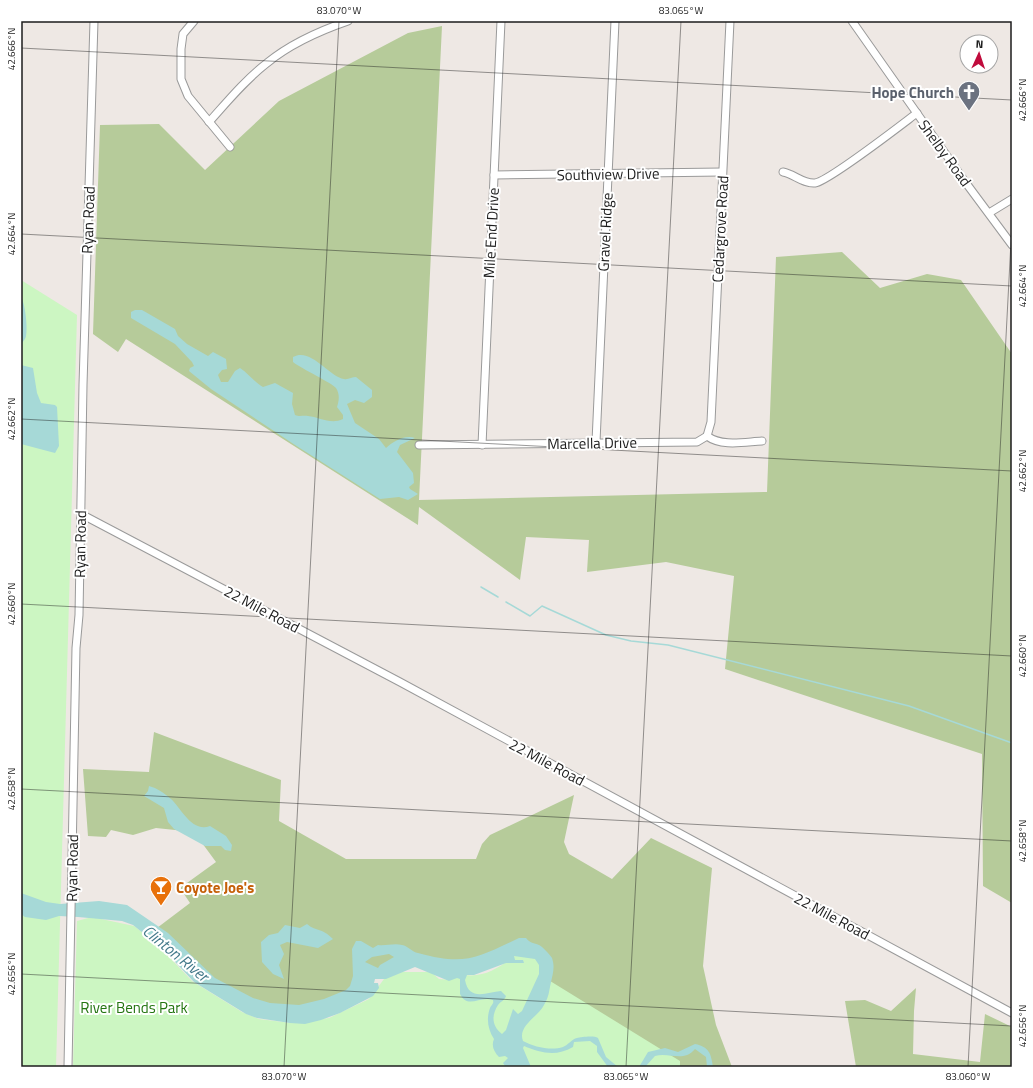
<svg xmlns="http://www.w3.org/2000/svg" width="1033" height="1088" viewBox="0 0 1033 1088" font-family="'Titillium Web',sans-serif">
<rect width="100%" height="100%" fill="#eee8e4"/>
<g fill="#b6cb9a">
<polygon points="442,26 419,500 767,492 776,257 842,252 880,288 927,274 961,280 1012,354 1012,903 983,886 982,754 725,669 734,576 666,562 587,572 589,540 526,537 520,580 419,507 418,525 126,339 118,352 93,334 100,125 159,124 205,170 279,101 408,33"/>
<polygon points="154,732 281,780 279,821 346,859 476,859 482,844 490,835 574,795 564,842 569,854 612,879 651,838 712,868 703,966 716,1025 732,1067 523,1067 531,951 458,974 400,963 328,1007 270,1013 210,984 153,931 190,903 180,888 216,862 194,832 156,828 133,835 111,830 106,837 88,836 83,769 149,772"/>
<polygon points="916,988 914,1011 913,1054 980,1062 985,1014 1012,1027 1012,1067 856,1067 845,1001 865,1000 891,1011"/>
</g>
<g fill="#ccf6c2">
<polygon points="21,280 77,315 56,1067 21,1067"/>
<path d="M92 917 134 926 156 943 192 981 242 1012 259 1019 291 1023 329 1018 369 999 384 979 402 972H431L439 979 451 980 458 974C487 980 500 966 523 950L539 958 542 976 680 1061V1067H73L77 921Z"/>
</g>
<g fill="#a6d9d7" fill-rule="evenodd">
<path d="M21 297C25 303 28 328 26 336 26 338 23 342 21 344Z"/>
<path d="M135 310H142L175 329 178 336 187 344 208 356 213 352 226 359 227 369 222 370 218 375 221 382H228L235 371 240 368C249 374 254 382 263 387L275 383 293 393 292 404 295 415C300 417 303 415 308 416 319 417 331 425 343 419V415L337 407C339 401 340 394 336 388 332 383 302 369 293 362V357C311 347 328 376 344 379 348 380 352 377 356 377L372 390V397L364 403 355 400 347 404 355 423 379 439 386 448C392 442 405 434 415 438L400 445 397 452 413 473 414 483 409 487 410 489 418 494 408 500 399 497 380 499 295 445 211 389 189 371 190 368 194 366 192 362 175 344 131 318V312Z"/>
<polygon points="21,365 33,368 37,393 41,403 55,405 57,407 59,446 55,453 21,444"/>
<path d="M149 786C157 788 164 793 171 799 181 808 192 833 210 826L226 836 232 845 231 851 225 850 221 846H205L174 829 168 822 164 808 144 796 148 791Z"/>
<path d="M21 893 46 902 60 904 99 901 127 905 168 933 215 978 253 998 270 1003 299 1005 324 999 346 990 350 986 353 976 352 949 356 941H361L373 948 378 945C386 946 394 943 402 945 408 946 412 952 418 953 465 966 477 958 519 938H526C530 943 534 943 539 945 542 946 550 955 552 958 555 967 553 973 551 982 549 991 549 997 544 1005 539 1016 517 1026 523 1041 534 1047 551 1051 563 1047 568 1045 572 1039 577 1038 581 1037 594 1035 598 1038L606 1057 618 1067H608L597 1052V1046L590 1041 574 1042 573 1047C556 1057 541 1053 524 1046L523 1048 531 1067 505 1066 503 1063 508 1058 505 1056 499 1057C494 1052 491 1046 494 1039 488 1030 486 1019 490 1008 492 1004 494 1004 493 1000 480 995 468 1010 460 994V979L457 978 449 981 415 967 386 979H375L374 983H378L379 988 373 996 340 1013 321 1020 305 1024 290 1023 257 1018 246 1014 194 982 163 949 133 925 122 921 78 917 59 916 46 920 25 917 21 914ZM389 954 394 957 380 965 378 968 365 962 372 957ZM514 956 535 959 539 965V974L522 1011 518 1014 513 1009 506 1030 502 1034C492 1026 491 1016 498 1005 501 1001 504 1001 506 996L501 991C487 992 469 1002 465 980L467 975H474L506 963H524L523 960H515Z"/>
<path d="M307 924C316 932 321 927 333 939L318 948 287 942 280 945 284 954 279 965 284 979 273 974 262 962 261 942 269 935 278 933 285 925 300 928Z"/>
<path d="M695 1044C709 1047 711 1053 713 1067H707L706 1057 695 1049C683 1063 670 1052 655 1056L645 1067H639L648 1052 665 1048 678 1052Z"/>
</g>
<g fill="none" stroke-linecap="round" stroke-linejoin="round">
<g stroke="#a6d9d7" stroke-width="1.5">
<polyline points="481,587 498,597"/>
<polyline points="506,602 530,616 542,606 606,635 631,641 668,645 909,706 1012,743"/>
</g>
<g stroke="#9a9a9a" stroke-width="9">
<g id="minor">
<polyline points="194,21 183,34 181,49 181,79 188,96 230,147"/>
<polyline points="852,21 966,183 1012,245"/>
<path d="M209 122C227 102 245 80 267 63 290 44 319 31 348 21"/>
<path d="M783 172C794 174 803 184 815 183 829 181 901 125 917 113"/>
<polyline points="494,175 722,172"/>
<polyline points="989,213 1012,199"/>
<polyline points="707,436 711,422 730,21"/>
<path d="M707 436C722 447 744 442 762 441"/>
<polyline points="596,442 615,21"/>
<polyline points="419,445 697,442 707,436"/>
<polyline points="482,445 501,21"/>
<polyline points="81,514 400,682 1012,1013"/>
<polyline points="68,1067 76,648 79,615 83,385 94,21"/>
</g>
</g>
<use href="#minor" stroke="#fff" stroke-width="7"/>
</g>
<path fill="none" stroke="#1d1d1d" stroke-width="1" stroke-opacity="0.45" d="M21 48 1012 100M21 234 1012 286M21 419 1012 471M21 604 1012 656M21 789 1012 841M21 974 1012 1026M284 1067 339 21M626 1067 681 21M968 1067 1012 222"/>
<defs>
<g id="church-pin" transform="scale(1.15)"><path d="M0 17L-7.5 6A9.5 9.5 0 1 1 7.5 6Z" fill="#6b7280" stroke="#fff"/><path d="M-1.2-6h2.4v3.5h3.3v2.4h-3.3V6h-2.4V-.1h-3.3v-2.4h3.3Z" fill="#fff"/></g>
<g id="bar-pin" transform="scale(1.15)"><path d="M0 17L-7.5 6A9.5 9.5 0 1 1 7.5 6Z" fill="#e8710a" stroke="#fff"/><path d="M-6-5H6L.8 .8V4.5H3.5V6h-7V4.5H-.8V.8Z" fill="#fff"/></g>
</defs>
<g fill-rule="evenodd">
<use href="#church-pin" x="969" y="92"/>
<use href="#bar-pin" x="161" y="887"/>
</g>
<g text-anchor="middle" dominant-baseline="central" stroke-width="4" stroke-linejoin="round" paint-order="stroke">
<g font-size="15" font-weight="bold" fill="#5b616d" stroke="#fff" text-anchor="end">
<text x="954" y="92">Hope Church</text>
</g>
<g font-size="15" fill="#1d1d1d" stroke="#fff">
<text transform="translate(945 153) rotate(54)">Shelby Road</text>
<text transform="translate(608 174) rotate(-1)">Southview Drive</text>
<text transform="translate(88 220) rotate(-88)">Ryan Road</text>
<text transform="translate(720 229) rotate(-87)">Cedargrove Road</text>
<text transform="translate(605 232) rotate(-87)">Gravel Ridge</text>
<text transform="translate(491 233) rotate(-87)">Mile End Drive</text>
<text transform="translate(592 443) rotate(-1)">Marcella Drive</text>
<text transform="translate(80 544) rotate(-89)">Ryan Road</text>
<text transform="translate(262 609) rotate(28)">22 Mile Road</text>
<text transform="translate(547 762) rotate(28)">22 Mile Road</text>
<text transform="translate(72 868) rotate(-89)">Ryan Road</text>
<text transform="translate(832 916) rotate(28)">22 Mile Road</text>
</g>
<g font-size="15" font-weight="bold" fill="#c56008" stroke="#fff" text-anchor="start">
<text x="176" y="887">Coyote Joe's</text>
</g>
<g font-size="15" fill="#247511" stroke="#fff">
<text x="134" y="1007">River Bends Park</text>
</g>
<g font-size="16" font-style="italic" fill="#43798a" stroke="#fff">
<text transform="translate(176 953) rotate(39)">Clinton River</text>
</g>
</g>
<rect width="1033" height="1088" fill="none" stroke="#ffffff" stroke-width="44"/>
<g transform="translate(979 54) rotate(3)"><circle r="19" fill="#ffffff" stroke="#a5a5a5"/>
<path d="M0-3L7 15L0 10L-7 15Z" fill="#c00b3c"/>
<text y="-6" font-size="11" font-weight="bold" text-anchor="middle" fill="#1d1d1d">N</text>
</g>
<rect x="22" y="22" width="989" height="1044" fill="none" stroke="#1d1d1d" stroke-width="1.5"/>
<g font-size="10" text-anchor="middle" fill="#1d1d1d">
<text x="339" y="14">83.070°W</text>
<text x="681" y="14">83.065°W</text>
<text transform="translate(11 49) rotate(-90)" y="4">42.666°N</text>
<text transform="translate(1022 100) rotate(-90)" y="4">42.666°N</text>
<text transform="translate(11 234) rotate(-90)" y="4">42.664°N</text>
<text transform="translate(1022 286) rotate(-90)" y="4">42.664°N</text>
<text transform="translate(11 419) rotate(-90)" y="4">42.662°N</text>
<text transform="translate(1022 471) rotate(-90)" y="4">42.662°N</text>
<text transform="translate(11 604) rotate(-90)" y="4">42.660°N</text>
<text transform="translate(1022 656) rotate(-90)" y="4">42.660°N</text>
<text transform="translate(11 789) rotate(-90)" y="4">42.658°N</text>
<text transform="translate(1022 841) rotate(-90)" y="4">42.658°N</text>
<text transform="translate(11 974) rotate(-90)" y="4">42.656°N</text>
<text transform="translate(1022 1026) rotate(-90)" y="4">42.656°N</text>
<text x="284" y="1080">83.070°W</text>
<text x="626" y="1080">83.065°W</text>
<text x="968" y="1080">83.060°W</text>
</g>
</svg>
